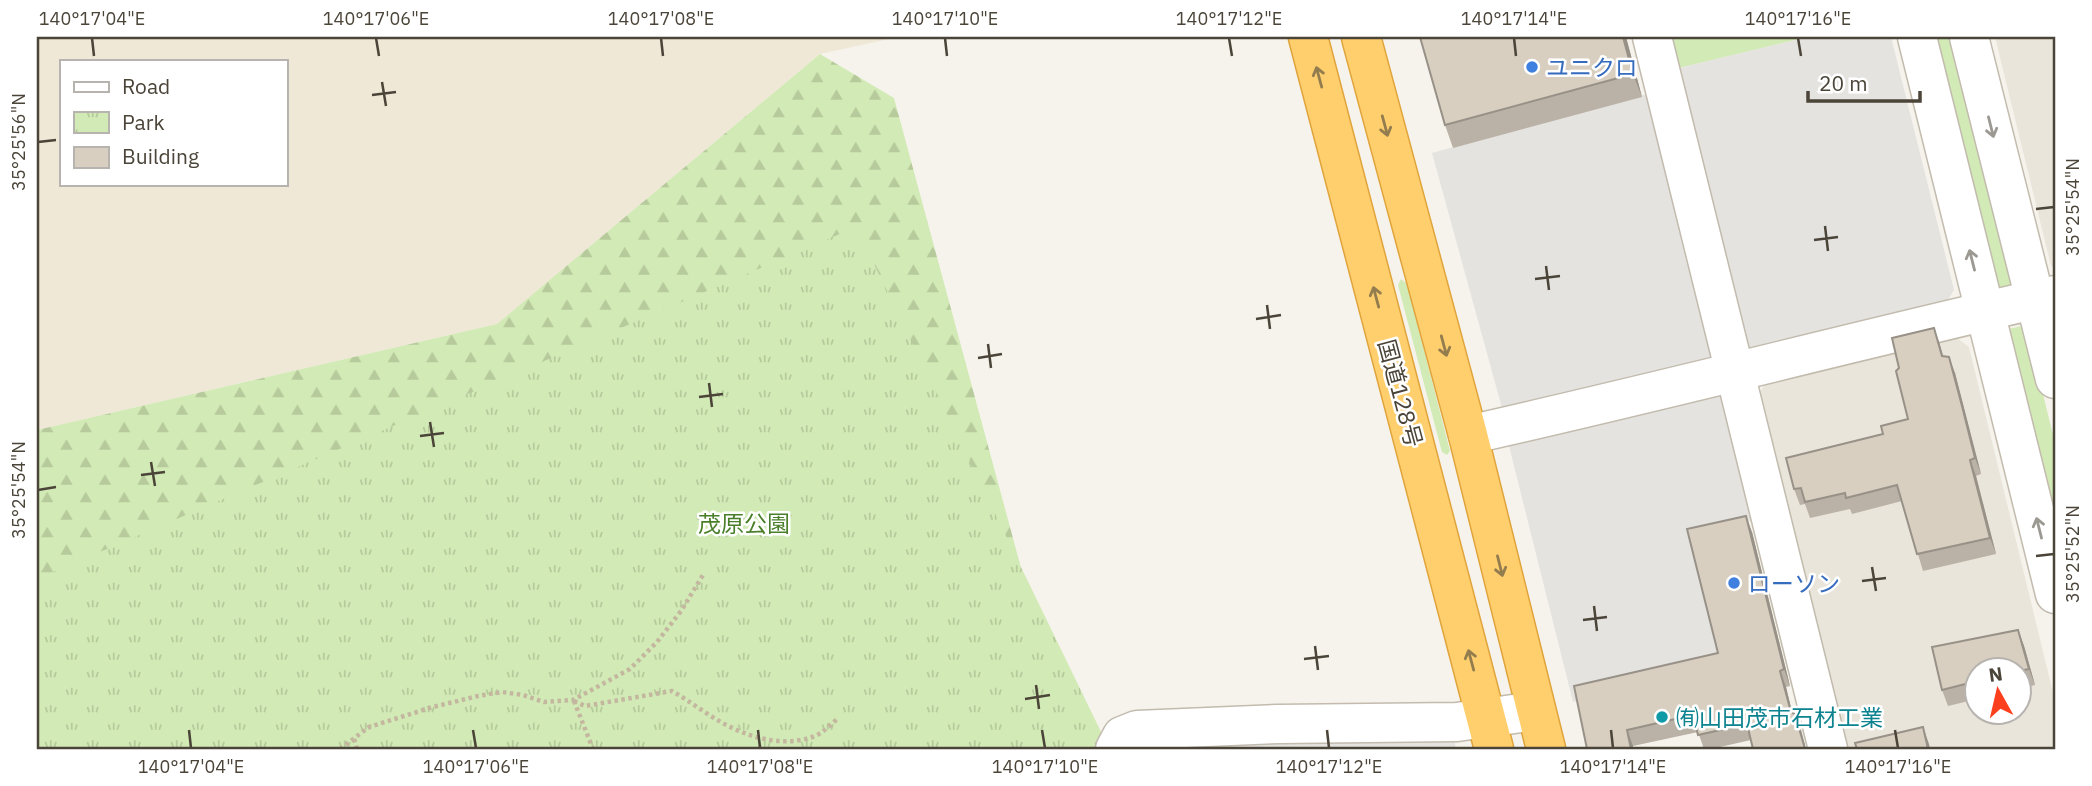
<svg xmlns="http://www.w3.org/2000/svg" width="2092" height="786" viewBox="0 0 2092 786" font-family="'IBM Plex Sans','Noto Sans JP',sans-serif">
<defs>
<pattern id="forest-firs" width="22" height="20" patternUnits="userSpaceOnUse" patternTransform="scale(1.75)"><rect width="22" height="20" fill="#d2eab5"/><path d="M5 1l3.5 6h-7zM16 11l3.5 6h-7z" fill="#b6ca9c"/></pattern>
<pattern id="park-tufts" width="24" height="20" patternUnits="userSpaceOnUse" patternTransform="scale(1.75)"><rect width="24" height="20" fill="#d2eab5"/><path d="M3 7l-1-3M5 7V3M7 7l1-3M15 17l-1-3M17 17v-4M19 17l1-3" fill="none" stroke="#b6ca9c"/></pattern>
</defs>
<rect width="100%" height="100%" fill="#f6f3ec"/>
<g fill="#eae5da" fill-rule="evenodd">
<polygon points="1995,37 2055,37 2055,268 2051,266"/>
<path d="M1949 332 1969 347 2055 701V749H1846L1757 396 1772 374ZM1976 670H2018V712H1976Z"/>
</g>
<path fill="#efe8d6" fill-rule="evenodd" d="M37 37H898L820 54 497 324 37 430ZM61 61H285V184H61Z"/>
<g fill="#d2eab5">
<polygon points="1667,37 1808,37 1675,69"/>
<polygon points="1932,37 1955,37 2012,285 2002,289 1995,287"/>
<polygon points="1401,279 1407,284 1450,451 1447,455 1442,452 1398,285"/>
<polygon points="2026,325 2055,443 2055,536 2004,330"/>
</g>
<polygon fill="url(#forest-firs)" points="820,54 894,98 1070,749 37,749 37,430 497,324"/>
<polygon fill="url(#park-tufts)" points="856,227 1104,738 1100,749 37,749 37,579"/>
<g fill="#e5e3e0">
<polygon points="1808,37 1891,37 1954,290 1943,308 1765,353 1745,346 1675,69"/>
<polygon points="1651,93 1719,367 1505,419 1432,153"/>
<polygon points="1721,386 1755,520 1727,527 1729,666 1573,702 1507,438"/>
<polygon points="1454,738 1456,749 1129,749 1131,744"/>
</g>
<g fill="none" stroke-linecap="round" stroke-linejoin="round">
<g stroke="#c2bbae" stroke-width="41">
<g id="minor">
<polyline points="1652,37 1828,749"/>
<polyline points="1917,37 2055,594"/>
<polyline points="1969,37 2055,379"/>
<path d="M1468 435C1664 391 1859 340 2055 295"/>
<polyline points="1115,749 1122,736 1137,730 1278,724 1457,722 1535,711"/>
</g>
</g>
<g stroke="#e0a43c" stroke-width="41">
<g id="highway">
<polyline points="1308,37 1494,749"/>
<polyline points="1361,37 1468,435 1546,749"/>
</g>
</g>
<g stroke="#c4b79f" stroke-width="4.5" stroke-dasharray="3.5 3.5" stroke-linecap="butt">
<path d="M574 701 585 706 672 691C695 704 717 723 742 732 765 742 798 746 821 733 826 729 832 724 837 719"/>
<polyline points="574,701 593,749"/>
<polyline points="354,739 357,749"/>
<polyline points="340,749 369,727 433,707 478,696 502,692 523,695 544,702 573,700 630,669 657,642 681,611 703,575"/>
</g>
<use href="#minor" stroke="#fff" stroke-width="38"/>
<use href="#highway" stroke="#ffcf6e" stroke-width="38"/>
</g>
<g fill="#bab2a6">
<polygon points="1626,37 1642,97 1453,148 1445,125"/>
<polygon points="1934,328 1943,357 1955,373 1981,474 1976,476 1996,554 1923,571 1902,501 1852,514 1850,509 1810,518 1805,504 1800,505 1794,489 1908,419"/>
<polygon points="1752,532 1790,686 1786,687 1792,713 1795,714 1806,749 1753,749 1751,740 1711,749 1704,749 1698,732 1633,746 1587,749 1718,653"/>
<polygon points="2018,630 2024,646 2035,685 2019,689 2019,670 1977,670 1977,699 1948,706 1942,690 1932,647"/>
</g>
<g fill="#979187">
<polygon points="1623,37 1626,37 1642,97 1633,74"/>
<polygon points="1934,328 1940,345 1948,373 1942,356"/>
<polygon points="1949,357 1955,373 1981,474 1975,458"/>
<polygon points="1970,460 1976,476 1996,554 1990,538"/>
<polygon points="1746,516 1752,532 1790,686 1784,669"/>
<polygon points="2018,630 2024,646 2035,685 2029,669"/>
<polygon points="1780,671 1786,687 1796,728 1791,712"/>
<polygon points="1795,714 1801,730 1806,749 1805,749"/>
<polygon points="1923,727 1929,744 1930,749 1928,749"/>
<polygon points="1627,730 1633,746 1633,749 1631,749"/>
</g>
<g fill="#d8cfc1" stroke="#979187" stroke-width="2">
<polygon points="1420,37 1623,37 1633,74 1445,125"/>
<polygon points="1934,328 1942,356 1949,357 1962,406 1975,458 1970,460 1990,538 1917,554 1897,485 1846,498 1845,493 1805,502 1801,488 1794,489 1786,458 1883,434 1881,426 1908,419 1896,371 1899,368 1892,338"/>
<polygon points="1746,516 1784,669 1780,671 1791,712 1795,714 1805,749 1753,749 1747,724 1698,735 1693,715 1627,730 1631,749 1587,749 1574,686 1718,653 1687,529"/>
<polygon points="2018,630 2029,669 2019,671 1977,670 1977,681 1942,690 1932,647"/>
<polygon points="1923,727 1928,749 1857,749 1855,743"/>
</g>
<defs><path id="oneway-shaft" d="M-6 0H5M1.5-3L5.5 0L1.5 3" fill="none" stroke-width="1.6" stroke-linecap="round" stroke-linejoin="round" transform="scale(1.75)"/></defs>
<g stroke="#937c4e">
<use href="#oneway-shaft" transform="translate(1319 77) rotate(-105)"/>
<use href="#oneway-shaft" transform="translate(1385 126) rotate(75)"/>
<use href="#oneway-shaft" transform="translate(1376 297) rotate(-105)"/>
<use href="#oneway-shaft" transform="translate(1444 346) rotate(75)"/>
<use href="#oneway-shaft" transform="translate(1500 566) rotate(76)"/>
<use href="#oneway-shaft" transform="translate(1471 660) rotate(-105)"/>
</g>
<g stroke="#9c9892">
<use href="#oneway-shaft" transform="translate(1991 127) rotate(76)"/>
<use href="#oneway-shaft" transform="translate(1972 260) rotate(-104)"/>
<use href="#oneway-shaft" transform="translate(2039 528) rotate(-104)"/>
</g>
<path fill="none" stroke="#4b4439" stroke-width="2.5" d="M92 38 94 56M376 38 379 56M661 38 663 56M945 38 947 56M1229 38 1232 56M1514 38 1516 56M1798 38 1801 56M382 82 386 106M372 95 396 92M38 142 56 140M2036 209 2054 207M1825 226 1828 251M1814 240 1838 237M1546 266 1549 290M1535 279 1560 276M1267 305 1270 329M1256 319 1281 315M988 344 991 368M978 358 1002 354M709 383 712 407M699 397 723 394M430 422 434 447M420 436 444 433M151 462 155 486M141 475 165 472M38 490 56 487M2036 556 2054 554M1872 567 1876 591M1862 581 1886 578M1594 606 1597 631M1583 620 1607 617M1315 646 1318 670M1304 659 1329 656M1036 685 1039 709M1025 699 1050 695M189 730 191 748M473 730 476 748M758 730 760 748M1042 730 1045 748M1327 730 1329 748M1611 730 1613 748M1895 730 1898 748"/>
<g fill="#3f7fe0" stroke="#fff" stroke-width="2.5">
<circle cx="1532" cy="67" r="7"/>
<circle cx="1734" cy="583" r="7"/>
</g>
<circle fill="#0f9aa8" stroke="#fff" stroke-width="2.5" cx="1662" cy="717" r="7"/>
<g text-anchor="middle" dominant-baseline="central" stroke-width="5" stroke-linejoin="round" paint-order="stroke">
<g font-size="23" fill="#366cbe" stroke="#fff" text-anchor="start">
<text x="1546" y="67">ユニクロ</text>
<text x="1748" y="583">ローソン</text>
</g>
<g font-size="23" fill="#4b4439" stroke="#fff">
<text transform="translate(1401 393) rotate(75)">国道128号</text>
</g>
<g font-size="23" fill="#4a7f2a" stroke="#fff">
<text x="744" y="523">茂原公園</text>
</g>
<g font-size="23" fill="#0d838f" stroke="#fff" text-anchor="start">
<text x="1676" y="717">㈲山田茂市石材工業</text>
</g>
</g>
<rect width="2092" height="786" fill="none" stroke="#ffffff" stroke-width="77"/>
<rect x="60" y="60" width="228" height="126" fill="#ffffff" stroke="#b7b4b0" stroke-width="2"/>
<rect x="74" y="82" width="35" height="10" fill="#ffffff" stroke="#b7b4b0" stroke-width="2"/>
<text x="122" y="94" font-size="21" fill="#4b4439">Road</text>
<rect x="74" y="112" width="35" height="21" fill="url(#park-tufts)" stroke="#b7b4b0" stroke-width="2"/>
<text x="122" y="130" font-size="21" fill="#4b4439">Park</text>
<rect x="74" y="147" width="35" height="21" fill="#d8cfc1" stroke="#b7b4b0" stroke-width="2"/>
<text x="122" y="164" font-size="21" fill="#4b4439">Building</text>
<g transform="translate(1998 691) rotate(352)"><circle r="33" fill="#ffffff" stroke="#b7b4b0" stroke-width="2"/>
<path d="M0-5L12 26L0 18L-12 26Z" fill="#fc3f1d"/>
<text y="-10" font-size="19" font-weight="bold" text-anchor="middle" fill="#4b4439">N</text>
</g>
<path d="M1808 91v10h112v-10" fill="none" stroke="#4b4439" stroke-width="3.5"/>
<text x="1819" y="91" font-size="21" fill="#4b4439" stroke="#ffffff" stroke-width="5" paint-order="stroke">20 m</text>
<rect x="38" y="38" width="2016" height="710" fill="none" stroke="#4b4439" stroke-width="2.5"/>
<g font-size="18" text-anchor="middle" fill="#4b4439">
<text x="92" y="25">140°17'04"E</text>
<text x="376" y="25">140°17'06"E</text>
<text x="661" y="25">140°17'08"E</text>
<text x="945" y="25">140°17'10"E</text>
<text x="1229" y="25">140°17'12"E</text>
<text x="1514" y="25">140°17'14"E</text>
<text x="1798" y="25">140°17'16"E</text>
<text transform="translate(19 142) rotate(-90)" y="6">35°25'56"N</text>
<text transform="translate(2073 207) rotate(-90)" y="6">35°25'54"N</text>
<text transform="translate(19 490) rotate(-90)" y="6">35°25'54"N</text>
<text transform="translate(2073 554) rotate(-90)" y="6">35°25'52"N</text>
<text x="191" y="773">140°17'04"E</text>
<text x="476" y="773">140°17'06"E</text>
<text x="760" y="773">140°17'08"E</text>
<text x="1045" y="773">140°17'10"E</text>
<text x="1329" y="773">140°17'12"E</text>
<text x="1613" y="773">140°17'14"E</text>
<text x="1898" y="773">140°17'16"E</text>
</g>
</svg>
